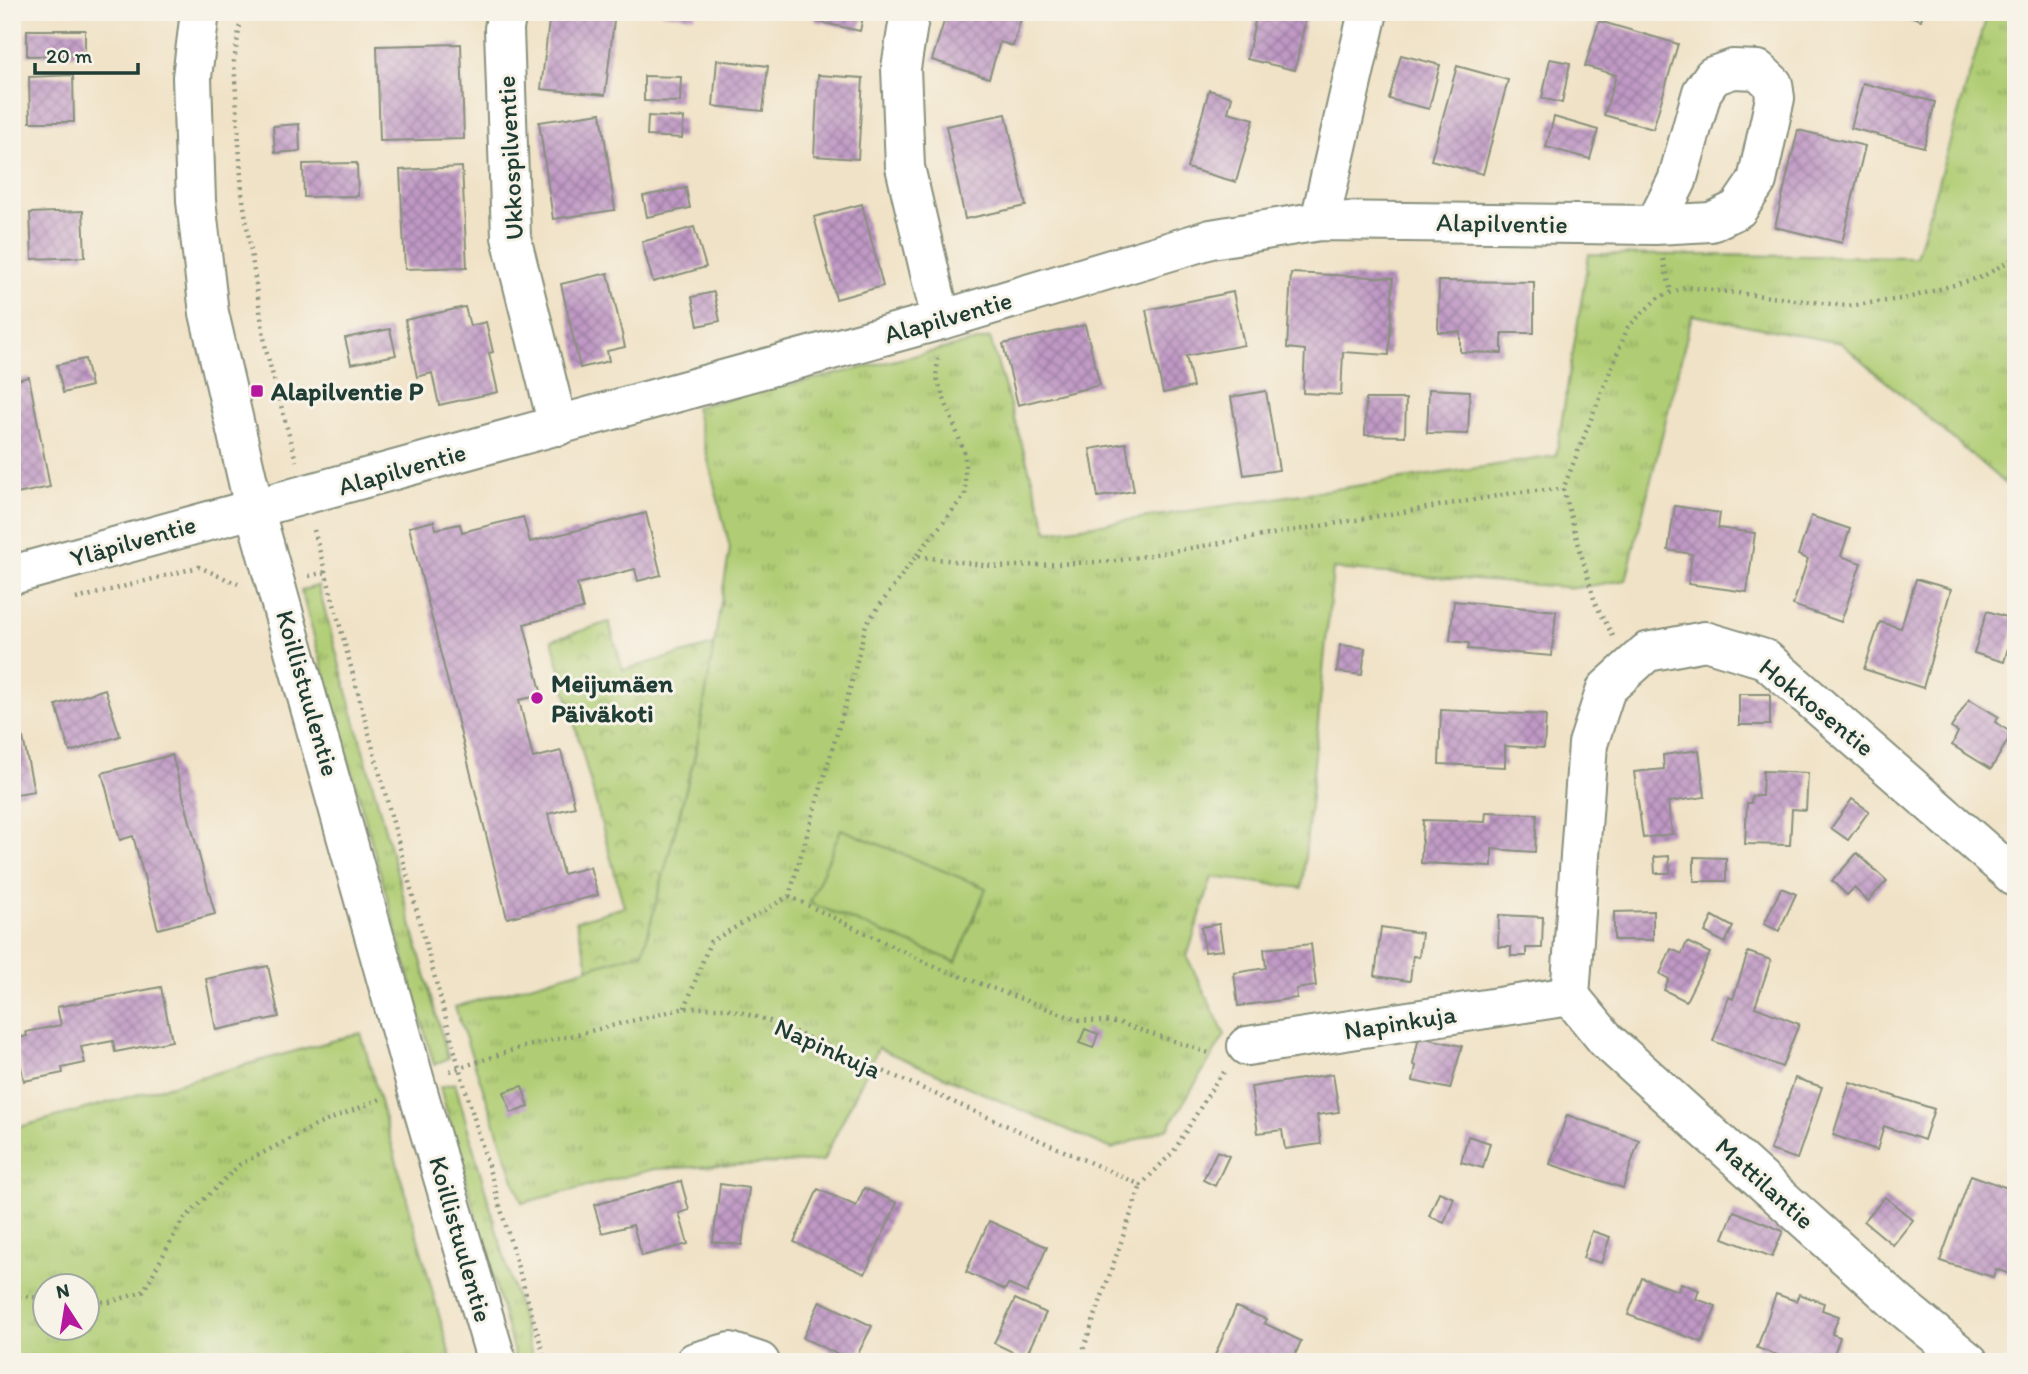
<svg xmlns="http://www.w3.org/2000/svg" width="2028" height="1374" viewBox="0 0 2028 1374" font-family="Itim,sans-serif">
<defs>
<pattern id="grass-tufts" width="24" height="20" patternUnits="userSpaceOnUse" patternTransform="scale(1.75)"><rect width="24" height="20" fill="#b0cd74"/><path d="M3 7l-1-3M5 7V3M7 7l1-3M15 17l-1-3M17 17v-4M19 17l1-3" fill="none" stroke="#8fa860"/></pattern>
<pattern id="park-crowns" width="20" height="18" patternUnits="userSpaceOnUse" patternTransform="scale(1.75)"><rect width="20" height="18" fill="#b0cd74"/><path d="M2 6a3 3 0 1 1 6 0M12 15a3 3 0 1 1 6 0" fill="none" stroke="#8fa860"/></pattern>
<pattern id="building-cross-hatch" width="8" height="8" patternUnits="userSpaceOnUse" patternTransform="scale(1.75)"><rect width="8" height="8" fill="#c099c5"/><path d="M0 0l8 8M0 8l8-8" fill="none" stroke="#9b7ea1"/></pattern>
</defs>
<rect width="100%" height="100%" fill="#f7f3e8"/>
<filter id="ink" filterUnits="userSpaceOnUse"><feTurbulence type="fractalNoise" baseFrequency=".0143" numOctaves="2"/><feDisplacementMap in="SourceGraphic" scale="14" xChannelSelector="R" yChannelSelector="G"/><feConvolveMatrix kernelMatrix="1 2 1 2 8 2 1 2 1" color-interpolation-filters="sRGB"/></filter>
<filter id="wash" filterUnits="userSpaceOnUse"><feTurbulence type="fractalNoise" baseFrequency=".00686" numOctaves="4" result="noise"/><feDisplacementMap in="SourceGraphic" scale="28" xChannelSelector="R" yChannelSelector="G"/><feGaussianBlur stdDeviation="1.57" result="paint"/><feColorMatrix in="noise" values="0 0 0 0 0 0 0 0 0 0 0 0 0 0 0 0 0 1.4 0 .05"/><feComposite in="paint" operator="in"/></filter>
<g filter="url(#wash)">
<rect width="100%" height="100%" fill="#f0e2c6"/>
<g fill="url(#grass-tufts)" stroke="#688554" stroke-width="2" fill-rule="evenodd">
<polygon points="1988,12 2016,12 2016,493 1841,343 1692,315 1626,580 1576,588 1333,569 1302,888 1212,877 1187,957 1225,1035 1168,1128 1112,1149 878,1048 823,1161 654,1169 522,1203 455,1007 643,952 696,751 730,548 695,407 990,338 1048,532 1556,456 1589,254 1916,257"/>
<polygon points="318,586 448,1058 434,1065 301,590"/>
<path d="M361 1033 452 1362H12V1129ZM88 1286V1328H46V1286Z"/>
<polygon points="455,1083 534,1362 516,1360 440,1087"/>
</g>
<polygon fill="url(#park-crowns)" stroke="#688554" stroke-width="2" points="609,622 623,670 714,645 696,751 643,952 589,968 576,921 624,907 552,640"/>
<polygon fill="#b0cd74" stroke="#688554" stroke-width="2" points="841,829 986,888 956,962 810,903"/>
<g id="blocks">
<g fill="url(#building-cross-hatch)">
<polygon points="550,12 615,12 605,95 541,89"/>
<polygon points="662,12 696,12 695,17 661,14"/>
<polygon points="817,12 864,12 860,31 815,21"/>
<polygon points="947,12 1023,12 1013,46 1000,42 989,78 932,60"/>
<polygon points="1257,12 1307,12 1295,70 1247,59"/>
<polygon points="1440,12 1459,12 1458,18"/>
<polygon points="1897,12 1923,12 1921,20"/>
<polygon points="1599,21 1678,44 1653,129 1604,115 1616,75 1585,66"/>
<polygon points="27,30 85,30 85,55 27,56"/>
<polygon points="461,44 464,139 380,141 377,46"/>
<polygon points="1401,55 1440,65 1429,109 1389,99"/>
<polygon points="1550,59 1570,63 1562,103 1542,98"/>
<polygon points="717,60 768,66 763,111 713,106"/>
<polygon points="1457,66 1508,80 1483,174 1431,160"/>
<polygon points="73,75 74,122 30,122 29,77"/>
<polygon points="818,75 863,78 858,159 814,156"/>
<polygon points="644,76 681,77 680,102 644,101"/>
<polygon points="1863,83 1935,102 1924,147 1851,128"/>
<polygon points="1209,90 1232,97 1228,112 1254,119 1236,182 1187,168"/>
<polygon points="601,113 615,210 553,219 539,122"/>
<polygon points="1006,114 1026,206 965,219 946,126"/>
<polygon points="648,116 684,118 682,138 647,136"/>
<polygon points="1554,117 1598,130 1590,159 1546,147"/>
<polygon points="299,124 300,151 275,153 273,126"/>
<polygon points="1798,130 1865,146 1842,243 1775,227"/>
<polygon points="357,163 358,196 304,197 303,164"/>
<polygon points="462,167 467,267 405,269 400,170"/>
<polygon points="686,188 690,208 647,217 643,196"/>
<polygon points="862,204 883,286 836,299 814,217"/>
<polygon points="83,211 85,257 32,259 30,213"/>
<polygon points="694,227 706,267 653,282 642,242"/>
<polygon points="608,273 625,347 607,351 609,361 580,368 561,284"/>
<polygon points="1291,273 1393,278 1389,355 1343,352 1341,395 1303,393 1305,350 1287,348"/>
<polygon points="1439,281 1534,282 1534,333 1502,333 1502,353 1460,352 1460,332 1438,332"/>
<polygon points="714,292 720,321 698,326 692,297"/>
<polygon points="1233,292 1244,345 1186,356 1193,387 1163,393 1146,310"/>
<polygon points="465,307 470,326 486,322 493,352 489,353 498,392 439,405 432,373 417,377 405,320"/>
<polygon points="1085,325 1100,385 1018,405 1003,344"/>
<polygon points="390,329 396,355 351,364 345,338"/>
<polygon points="85,359 91,386 63,393 57,365"/>
<polygon points="29,377 50,487 12,495 12,381"/>
<polygon points="1429,389 1470,391 1468,434 1427,433"/>
<polygon points="1266,391 1279,470 1244,475 1231,397"/>
<polygon points="1366,399 1406,399 1405,436 1365,435"/>
<polygon points="1126,443 1134,491 1098,497 1090,449"/>
<polygon points="1675,506 1720,513 1718,528 1755,533 1747,592 1688,584 1692,554 1668,550"/>
<polygon points="646,513 661,575 638,581 635,569 577,584 583,609 524,624 542,695 519,700 533,758 561,751 575,807 548,814 563,874 590,867 598,895 507,918 409,527 434,521 436,529 460,524 462,532 523,517 530,542"/>
<polygon points="1811,516 1850,529 1841,556 1861,563 1841,622 1793,605 1808,559 1798,555"/>
<polygon points="1916,579 1951,589 1923,688 1864,669 1880,622 1901,628"/>
<polygon points="1454,601 1556,611 1552,656 1468,649 1469,643 1450,641"/>
<polygon points="1987,611 2016,620 2004,662 1974,653"/>
<polygon points="1340,645 1365,648 1362,675 1337,672"/>
<polygon points="105,689 120,736 70,752 56,705"/>
<rect x="1739" y="694" width="31" height="31"/>
<polygon points="1969,699 1999,717 1995,722 2012,733 1991,769 1952,745 1958,732 1951,728"/>
<polygon points="1441,710 1546,715 1544,748 1505,746 1505,767 1439,764"/>
<polygon points="15,726 18,739 23,738 34,791 12,795 12,727"/>
<polygon points="1699,750 1705,797 1668,802 1672,834 1643,838 1634,772 1664,769 1663,755"/>
<polygon points="172,755 215,914 158,929 133,836 120,840 102,773"/>
<polygon points="1763,771 1808,773 1806,810 1792,809 1790,845 1745,844 1747,803 1751,803 1752,796 1762,796"/>
<polygon points="1852,799 1869,811 1848,840 1831,828"/>
<polygon points="1486,812 1537,814 1535,852 1492,849 1492,866 1421,863 1423,820 1485,822"/>
<polygon points="1857,853 1887,881 1868,901 1854,888 1847,895 1832,881"/>
<polygon points="1669,856 1670,873 1655,873 1654,857"/>
<polygon points="1694,857 1726,858 1726,881 1694,881"/>
<polygon points="1781,888 1796,894 1779,931 1764,924"/>
<polygon points="1653,911 1653,940 1614,940 1614,912"/>
<polygon points="1499,915 1543,917 1542,948 1526,948 1526,956 1511,956 1511,947 1498,947"/>
<polygon points="1713,916 1733,927 1725,943 1705,932"/>
<polygon points="1219,924 1223,950 1205,952 1201,927"/>
<polygon points="1381,927 1422,933 1419,957 1413,956 1410,981 1375,976"/>
<polygon points="1687,942 1710,953 1686,1001 1664,990 1669,979 1660,974 1671,949 1682,954"/>
<polygon points="1311,944 1316,986 1296,989 1297,998 1238,1006 1234,973 1266,968 1264,949"/>
<polygon points="1748,952 1771,960 1755,1007 1799,1024 1782,1067 1713,1041 1729,997 1733,999"/>
<polygon points="268,966 279,1017 216,1030 206,979"/>
<polygon points="161,987 172,1041 115,1052 113,1041 81,1047 85,1063 62,1068 63,1073 24,1081 15,1039 27,1036 26,1032 61,1025 57,1007"/>
<polygon points="1085,1029 1098,1034 1093,1048 1079,1043"/>
<polygon points="1419,1037 1462,1046 1450,1089 1413,1081 1416,1066 1413,1064"/>
<polygon points="1333,1074 1339,1112 1317,1115 1321,1144 1285,1149 1282,1130 1258,1133 1251,1087"/>
<polygon points="1795,1078 1822,1087 1797,1159 1770,1150"/>
<polygon points="1850,1082 1934,1109 1924,1140 1884,1126 1877,1150 1833,1135"/>
<polygon points="522,1086 529,1107 511,1113 504,1092"/>
<polygon points="1567,1115 1639,1140 1623,1188 1550,1164"/>
<polygon points="1468,1136 1490,1143 1483,1168 1461,1162"/>
<polygon points="1217,1151 1229,1156 1215,1186 1203,1180"/>
<polygon points="1971,1175 2016,1191 2016,1276 1996,1269 1993,1277 1940,1261"/>
<polygon points="681,1181 689,1210 679,1213 688,1244 642,1256 633,1225 602,1233 594,1205"/>
<polygon points="720,1184 749,1188 742,1245 713,1242"/>
<polygon points="864,1188 897,1203 865,1274 794,1242 818,1189 856,1206"/>
<polygon points="1439,1192 1454,1198 1444,1223 1429,1216"/>
<polygon points="1885,1197 1913,1220 1893,1245 1864,1221"/>
<polygon points="1734,1211 1783,1231 1772,1257 1723,1238"/>
<polygon points="989,1221 1047,1247 1027,1293 1008,1284 1005,1290 966,1272"/>
<polygon points="1592,1231 1610,1237 1601,1263 1583,1258"/>
<polygon points="1642,1278 1678,1291 1681,1283 1699,1290 1696,1299 1716,1306 1702,1342 1628,1315"/>
<polygon points="1776,1294 1796,1301 1799,1294 1824,1303 1822,1310 1839,1316 1832,1334 1840,1337 1833,1357 1825,1355 1822,1362 1797,1362 1757,1348"/>
<polygon points="1015,1299 1046,1313 1025,1358 994,1343"/>
<polygon points="820,1301 872,1326 854,1362 803,1338"/>
<polygon points="1236,1307 1266,1319 1264,1323 1301,1341 1292,1362 1229,1362 1215,1355"/>
</g>
</g>
</g>
<g filter="url(#ink)">
<use href="#blocks" fill-opacity="0" stroke="#88907d" stroke-width="2"/>
<g fill="none" stroke-linecap="round" stroke-linejoin="round">
<g stroke="#88907d" stroke-width="42">
<g id="minor">
<polyline points="507,12 504,29 511,237 558,426"/>
<polyline points="910,12 901,68 905,167 941,320"/>
<polyline points="1320,221 1368,12"/>
<polyline points="12,575 941,320 1211,239 1320,221 1655,225 1711,222 1738,209 1757,181 1775,98 1773,84 1758,70 1733,69 1713,76 1702,92 1677,181 1655,225"/>
<polyline points="1570,996 1588,744 1606,689 1647,652 1705,641 1765,659 2016,878"/>
<polyline points="1570,996 1607,1041 1901,1306 1969,1362"/>
<polyline points="1247,1046 1570,996"/>
<polyline points="695,1362 730,1352 760,1362"/>
</g>
</g>
<g stroke="#88907d" stroke-width="42">
<polyline id="tertiary" points="200,12 192,77 196,201 209,313 254,508 416,1085 497,1362"/>
</g>
<g stroke="#88907d" stroke-width="4.5" stroke-dasharray="2 5" stroke-linecap="butt">
<polyline points="242,12 234,61 242,193 266,350 296,461"/>
<polyline points="1663,259 1671,292"/>
<polyline points="314,530 459,1067 546,1362"/>
<polyline points="917,555 965,495 965,454 936,377 938,359"/>
<polyline points="309,576 326,572"/>
<polyline points="76,599 199,567 238,584"/>
<polyline points="1613,636 1595,603 1563,489 1628,327 1659,297 1686,287 1848,306 1908,298 1982,277 2016,257"/>
<polyline points="789,896 933,966 1078,1020 1117,1022 1212,1054"/>
<polyline points="685,1008 710,942 789,896 850,689 866,624 916,556 999,567 1115,561 1520,492 1563,489"/>
<polyline points="450,1071 516,1049 685,1008 726,1008 770,1021 1141,1185 1174,1151 1214,1085 1224,1072"/>
<polyline points="12,1296 46,1298"/>
<polyline points="88,1301 109,1302 143,1292 182,1221 239,1165 317,1125 383,1098"/>
<polyline points="1079,1362 1141,1185"/>
</g>
<use href="#minor" stroke="#fff" stroke-width="38"/>
<use href="#tertiary" stroke="#fff" stroke-width="38"/>
</g>
</g>
<g fill="#b5179e" stroke="#f7f3e8" stroke-width="2.5">
<rect x="250" y="384" width="14" height="14" rx="3.5"/>
<circle cx="537" cy="698" r="7"/>
</g>
<g text-anchor="middle" dominant-baseline="central" stroke-width="6" stroke-linejoin="round" paint-order="stroke">
<g font-size="26" fill="#1f3d34" stroke="#f7f3e8">
<text transform="translate(510 158) rotate(-93)">Ukkospilventie</text>
<text transform="translate(1502 223) rotate(1)">Alapilventie</text>
<text transform="translate(948 317) rotate(-16)">Alapilventie</text>
<text transform="translate(402 469) rotate(-16)">Alapilventie</text>
<text transform="translate(133 541) rotate(-16)">Yläpilventie</text>
<text transform="translate(308 693) rotate(74)">Koillistuulentie</text>
<text transform="translate(1817 707) rotate(39)">Hokkosentie</text>
<text transform="translate(1400 1022) rotate(-9)">Napinkuja</text>
<text transform="translate(828 1048) rotate(24)">Napinkuja</text>
<text transform="translate(1765 1183) rotate(42)">Mattilantie</text>
<text transform="translate(461 1239) rotate(74)">Koillistuulentie</text>
</g>
<g font-size="26" font-weight="bold" fill="#1f3d34" stroke="#f7f3e8" text-anchor="start">
<text x="271" y="391">Alapilventie P</text>
<text x="551" y="683">Meijumäen<tspan x="551" dy="30">Päiväkoti</tspan></text>
</g>
</g>
<rect width="2028" height="1374" fill="none" stroke="#f7f3e8" stroke-width="42"/>
<g transform="translate(66 1307) rotate(348)"><circle r="33" fill="#f7f3e8" stroke="#a1aaa0" stroke-width="2"/>
<path d="M0-5L12 26L0 18L-12 26Z" fill="#b5179e"/>
<text y="-10" font-size="19" font-weight="bold" text-anchor="middle" fill="#1f3d34">N</text>
</g>
<path d="M35 63v10h103v-10" fill="none" stroke="#1f3d34" stroke-width="3.5"/>
<text x="46" y="63" font-size="21" fill="#1f3d34" stroke="#f7f3e8" stroke-width="5" paint-order="stroke">20 m</text>
</svg>
